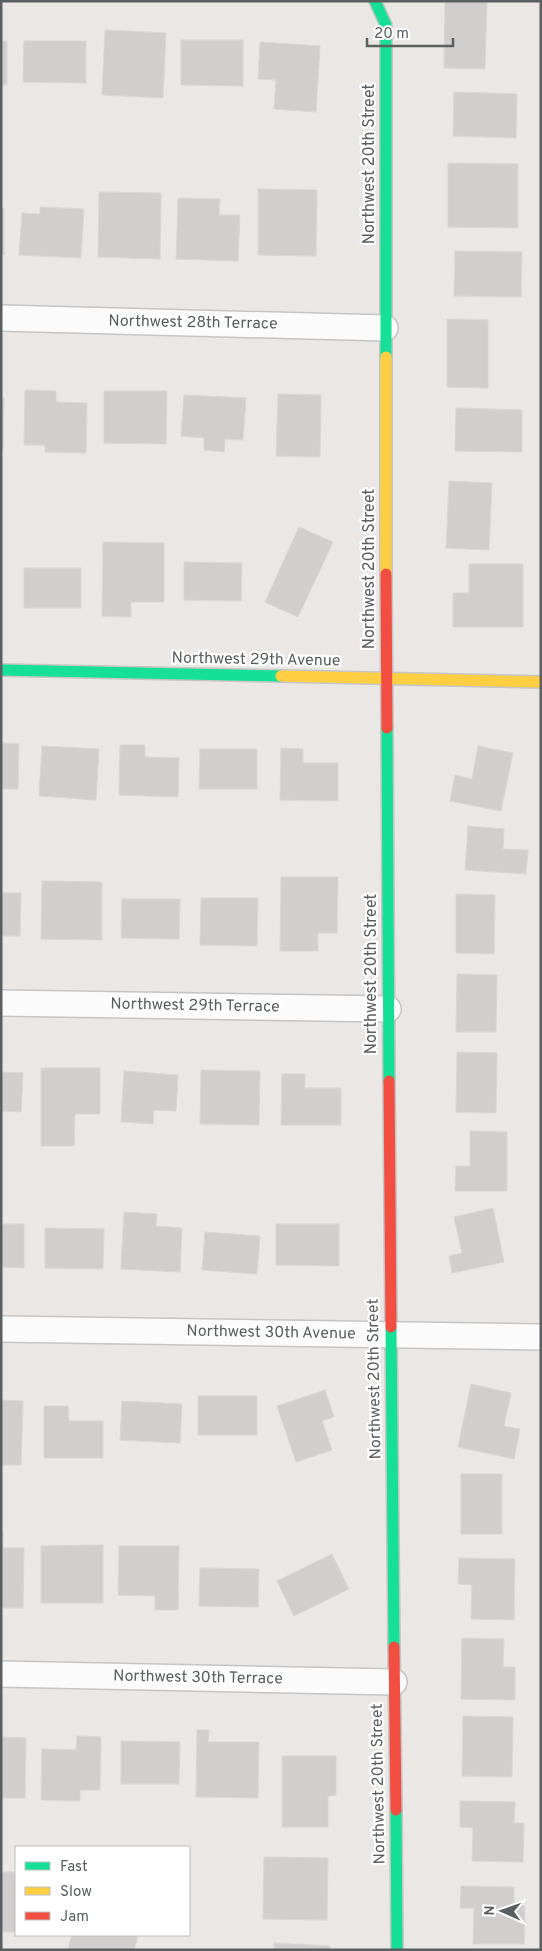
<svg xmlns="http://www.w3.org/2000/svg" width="542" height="1951" viewBox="0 0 542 1951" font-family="Overpass,sans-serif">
<rect width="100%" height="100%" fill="#eae7e4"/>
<g fill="#d1cfcd" stroke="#d9d6d4">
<polygon points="445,1 487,1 485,69 444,68"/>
<polygon points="105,30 166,33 163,98 102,95"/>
<polygon points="181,40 243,40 243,86 181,85"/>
<rect x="1" y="41" width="6" height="44"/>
<polygon points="24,41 86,41 86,83 23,82"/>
<polygon points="260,42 320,46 316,112 274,109 276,80 258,79"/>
<polygon points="454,92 517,94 516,138 453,136"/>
<polygon points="448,163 518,164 518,228 448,227"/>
<polygon points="258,189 317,190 316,256 258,255"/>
<polygon points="99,192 161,193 160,259 98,257"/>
<polygon points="178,198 220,199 219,215 240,215 238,261 176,259"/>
<polygon points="40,207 84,209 81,258 19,255 22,213 40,214"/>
<polygon points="1,208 4,208 4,255 1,254"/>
<polygon points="455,251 522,252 521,297 454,296"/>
<polygon points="447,319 488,320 488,388 447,387"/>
<polygon points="25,390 56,391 56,402 87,403 86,453 45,452 45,445 24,445"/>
<polygon points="104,391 167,391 166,444 104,443"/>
<polygon points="278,394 321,395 320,457 276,456"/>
<polygon points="184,395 246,398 243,440 225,439 224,452 204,450 204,438 181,436"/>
<polygon points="1,398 4,398 3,450 1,450"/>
<polygon points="456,408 522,410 522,452 455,451"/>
<polygon points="449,481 492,483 489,550 446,548"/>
<polygon points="299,527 333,542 298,617 265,602"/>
<polygon points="103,542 164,543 164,602 131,602 131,617 102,616"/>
<polygon points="184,562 242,563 241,601 184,600"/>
<polygon points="469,564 523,564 523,627 453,627 453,593 469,593"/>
<rect x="24" y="568" width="57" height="40"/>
<polygon points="1,743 19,744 18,789 1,789"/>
<polygon points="120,745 145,745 145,757 179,758 178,797 119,795"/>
<polygon points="42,746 99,749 96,800 39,796"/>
<polygon points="478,746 513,753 501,811 450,801 455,775 472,779"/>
<polygon points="281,748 303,749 303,763 338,763 338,801 280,800"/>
<polygon points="200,749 257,749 257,789 199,789"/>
<polygon points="468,826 504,829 503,849 528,850 526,874 465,870"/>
<polygon points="281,877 338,877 337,933 318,933 318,951 280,951"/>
<polygon points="42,881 102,882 102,940 41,939"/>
<polygon points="1,893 21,893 20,936 1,936"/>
<polygon points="456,894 495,895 494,954 456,953"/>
<polygon points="201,898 258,898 257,946 200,945"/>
<polygon points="122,899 180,899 179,939 121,938"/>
<polygon points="457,974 497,975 496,1032 456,1032"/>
<polygon points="457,1052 497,1053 496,1113 456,1112"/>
<polygon points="41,1068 100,1068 100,1114 75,1114 74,1146 41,1146"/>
<polygon points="201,1070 260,1071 259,1125 200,1124"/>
<polygon points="124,1071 178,1075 176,1111 154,1110 153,1124 121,1122"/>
<polygon points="1,1072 23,1073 21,1112 1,1111"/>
<polygon points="282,1074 305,1074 305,1088 341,1088 341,1125 281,1125"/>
<polygon points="470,1131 507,1132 507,1191 455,1191 456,1166 470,1166"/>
<polygon points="493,1208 504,1262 452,1273 449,1256 462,1253 454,1217"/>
<polygon points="124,1212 157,1214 156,1226 182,1228 180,1272 121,1269"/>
<polygon points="1,1224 24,1224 24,1268 1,1267"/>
<polygon points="276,1224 339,1224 339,1266 276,1265"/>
<polygon points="45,1228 104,1229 103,1269 45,1268"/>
<polygon points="205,1232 260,1236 257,1274 202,1270"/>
<polygon points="471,1384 511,1393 504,1426 520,1429 514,1459 458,1447"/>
<polygon points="325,1390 334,1417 322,1421 332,1450 296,1462 277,1406"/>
<rect x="198" y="1396" width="59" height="39"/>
<polygon points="1,1400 23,1401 21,1465 1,1465"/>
<polygon points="122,1401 182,1404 180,1443 120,1440"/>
<polygon points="44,1406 68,1406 69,1421 103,1421 103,1458 44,1458"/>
<rect x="461" y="1474" width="41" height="60"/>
<polygon points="1,1531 3,1531 3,1548 24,1548 23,1608 1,1608"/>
<polygon points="103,1545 103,1603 41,1603 41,1546"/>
<polygon points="119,1546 179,1546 178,1610 155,1610 155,1596 118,1595"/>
<polygon points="332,1554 349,1589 294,1616 277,1581"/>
<polygon points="459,1558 515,1559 514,1620 471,1619 472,1585 458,1584"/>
<polygon points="200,1568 259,1569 258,1607 199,1606"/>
<polygon points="462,1638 504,1639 503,1667 515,1667 515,1700 461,1699"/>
<polygon points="463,1716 513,1717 512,1777 462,1776"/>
<polygon points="197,1730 209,1730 208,1742 259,1742 258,1798 196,1797"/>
<polygon points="77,1736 101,1737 100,1790 80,1790 80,1801 41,1800 42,1749 76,1750"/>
<polygon points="1,1737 26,1738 25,1798 1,1798"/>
<polygon points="121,1741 180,1742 179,1784 121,1784"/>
<polygon points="282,1756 336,1756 336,1795 328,1796 328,1827 282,1827"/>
<polygon points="460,1801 515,1802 514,1823 524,1823 523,1862 472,1861 473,1828 460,1827"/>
<polygon points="264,1857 328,1858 327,1920 263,1919"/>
<rect x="1" y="1872" width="15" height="60"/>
<polygon points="461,1886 514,1887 514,1905 525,1906 524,1944 473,1944 474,1908 460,1908"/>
<polygon points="72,1935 138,1935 134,1950 68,1950"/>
<polygon points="274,1943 330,1946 330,1950 274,1950"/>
</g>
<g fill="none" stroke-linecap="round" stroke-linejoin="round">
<g stroke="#c5c5c5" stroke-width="28">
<g id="street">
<polyline points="1,318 385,328"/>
<polyline points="1,1003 388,1009"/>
<polyline points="1,1329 541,1337"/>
<polyline points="1,1674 394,1682"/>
</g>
</g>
<g stroke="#c5c5c5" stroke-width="14">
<g id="fast">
<polyline points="375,1 386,25 386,357"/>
<polyline points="1,670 281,676"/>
<polyline points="387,728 389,1081"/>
<polyline points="391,1327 394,1647"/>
<polyline points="396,1810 397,1950"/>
</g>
</g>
<g stroke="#c5c5c5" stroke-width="14">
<g id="slow">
<polyline points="386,357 386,574"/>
<polyline points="281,676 541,682"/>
</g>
</g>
<g stroke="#c5c5c5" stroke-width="14">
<g id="jam">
<polyline points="386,574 387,728"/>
<polyline points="389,1081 391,1327"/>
<polyline points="394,1647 396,1810"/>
</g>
</g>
<use href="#street" stroke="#fcfbfb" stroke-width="25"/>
<use href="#fast" stroke="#16e098" stroke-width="11"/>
<use href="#slow" stroke="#ffcf43" stroke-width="11"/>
<use href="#jam" stroke="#f24e42" stroke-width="11"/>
</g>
<g text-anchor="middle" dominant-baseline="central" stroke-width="4.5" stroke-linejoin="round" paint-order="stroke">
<g font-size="16" fill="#5a5f61" stroke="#fff">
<text transform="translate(370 164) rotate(-90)">Northwest 20th Street</text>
<text transform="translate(193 323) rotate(1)">Northwest 28th Terrace</text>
<text transform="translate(370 569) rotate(-90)">Northwest 20th Street</text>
<text transform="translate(256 660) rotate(1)">Northwest 29th Avenue</text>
<text transform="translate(372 974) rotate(-90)">Northwest 20th Street</text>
<text transform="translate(195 1006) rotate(1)">Northwest 29th Terrace</text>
<text transform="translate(271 1333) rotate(1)">Northwest 30th Avenue</text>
<text transform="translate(375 1379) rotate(-91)">Northwest 20th Street</text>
<text transform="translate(198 1678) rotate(1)">Northwest 30th Terrace</text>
<text transform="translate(379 1784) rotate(-91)">Northwest 20th Street</text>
</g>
</g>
<rect width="542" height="1951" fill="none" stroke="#5a5f61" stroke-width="5"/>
<rect x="15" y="1846" width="175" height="90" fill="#ffffff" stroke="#bdbfc0"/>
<rect x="25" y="1862" width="25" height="8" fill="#16e098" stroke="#bdbfc0"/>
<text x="60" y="1871" font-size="15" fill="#5a5f61">Fast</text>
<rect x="25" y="1887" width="25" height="8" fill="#ffcf43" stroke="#bdbfc0"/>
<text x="60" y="1896" font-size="15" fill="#5a5f61">Slow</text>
<rect x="25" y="1912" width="25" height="8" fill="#f24e42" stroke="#bdbfc0"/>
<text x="60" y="1921" font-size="15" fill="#5a5f61">Jam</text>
<g transform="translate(502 1911) rotate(272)" stroke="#ffffff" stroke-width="4" paint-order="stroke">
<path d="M0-4L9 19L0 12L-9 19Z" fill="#5a5f61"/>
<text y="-8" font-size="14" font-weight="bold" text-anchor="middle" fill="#5a5f61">N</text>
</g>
<path d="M367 38v8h86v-8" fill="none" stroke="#5a5f61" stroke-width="2.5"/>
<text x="374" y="38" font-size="15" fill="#5a5f61" stroke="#ffffff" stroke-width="4" paint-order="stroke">20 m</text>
</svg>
